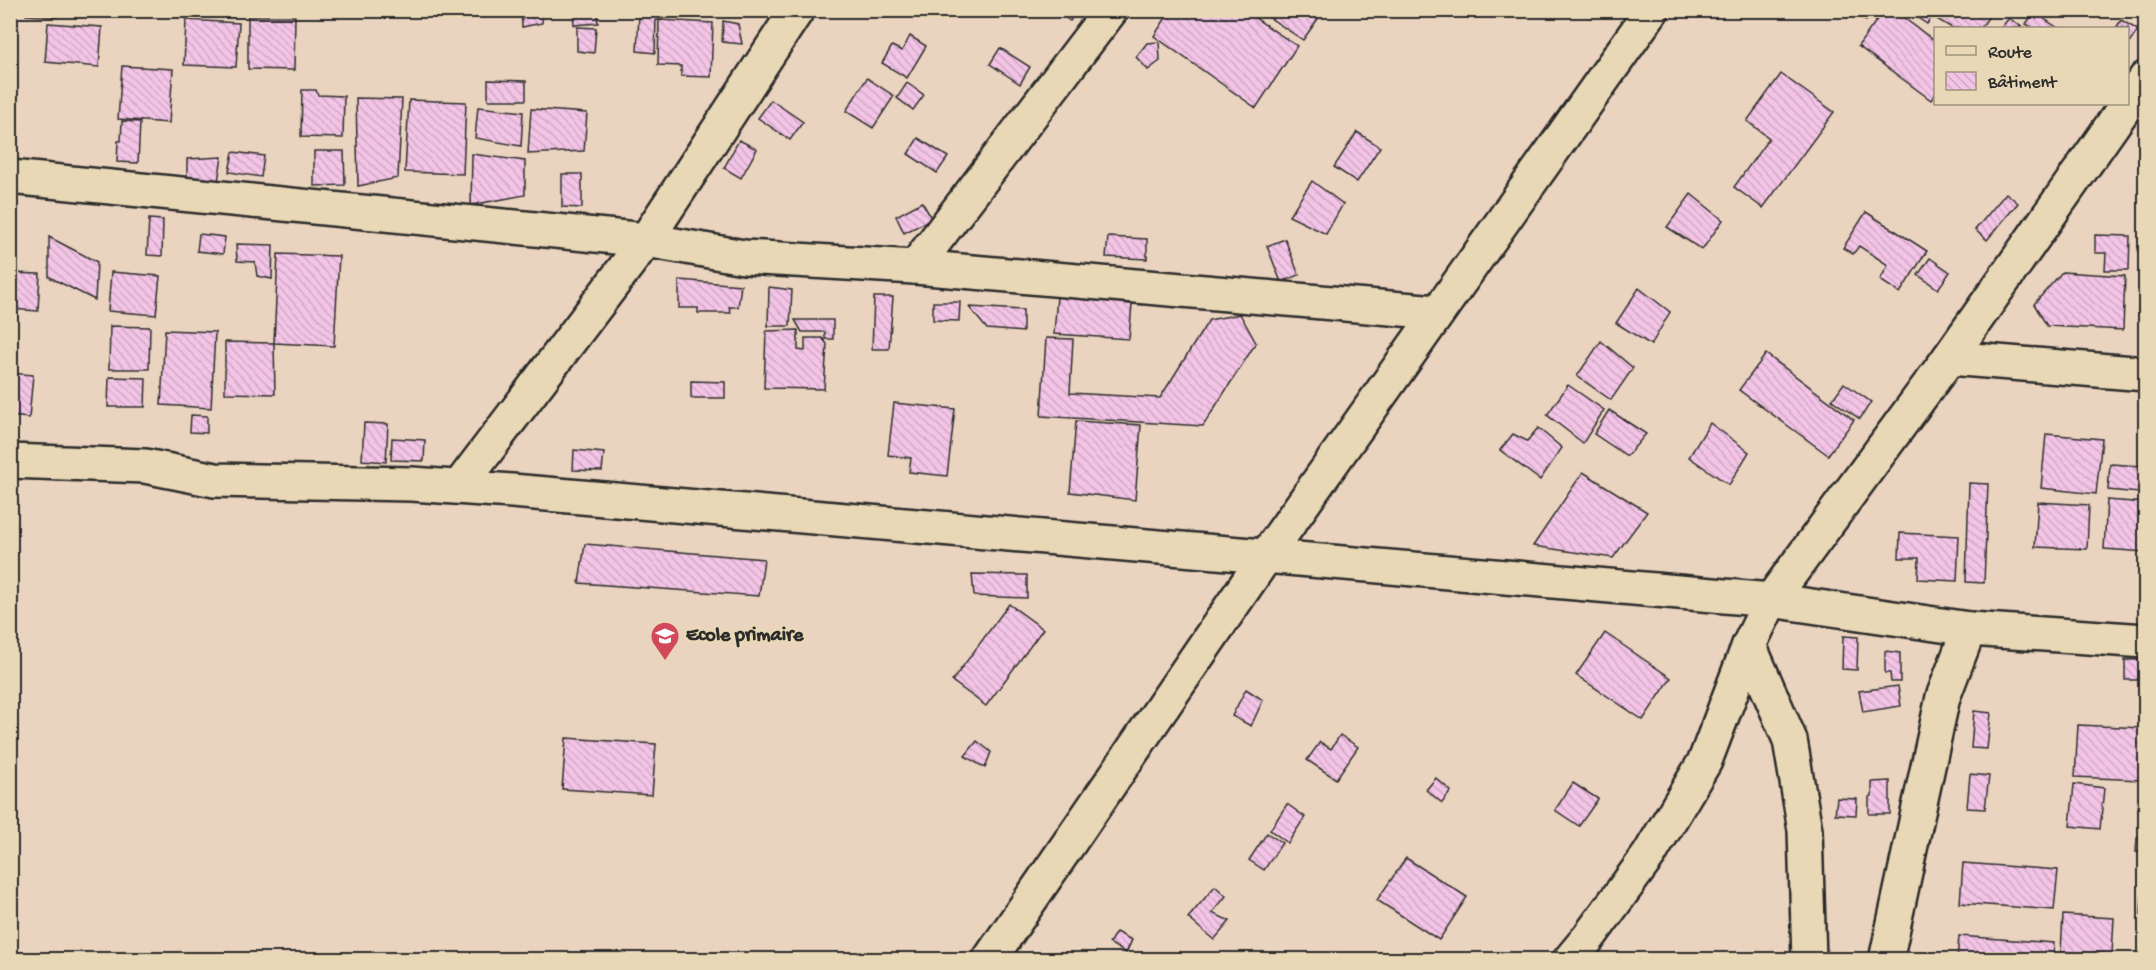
<svg xmlns="http://www.w3.org/2000/svg" width="2156" height="970" viewBox="0 0 2156 970" font-family="'Gochi Hand',sans-serif">
<defs>
<pattern id="building-back-hatch" width="6" height="6" patternUnits="userSpaceOnUse" patternTransform="scale(1.5)"><rect width="6" height="6" fill="#f3c4e6"/><path d="M-1 5l2 2M0 0l6 6M5-1l2 2" fill="none" stroke="#d0a9c5"/></pattern>
</defs>
<rect width="100%" height="100%" fill="#ebd4bf"/>
<filter id="ink" filterUnits="userSpaceOnUse"><feTurbulence type="fractalNoise" baseFrequency=".0167" numOctaves="2"/><feDisplacementMap in="SourceGraphic" scale="12" xChannelSelector="R" yChannelSelector="G"/><feConvolveMatrix kernelMatrix="1 2 1 2 8 2 1 2 1" color-interpolation-filters="sRGB"/></filter>
<g filter="url(#ink)">
<g fill="url(#building-back-hatch)" stroke="#2b2b2b" stroke-width="1.5">
<polygon points="26,10 57,10 57,17 26,15"/>
<polygon points="521,10 543,10 542,23 522,27"/>
<polygon points="573,10 597,10 598,23 574,25"/>
<polygon points="1054,10 1078,10 1070,21"/>
<polygon points="1171,10 1243,10 1297,46 1256,108 1154,36"/>
<polygon points="1258,10 1319,10 1322,13 1303,40"/>
<polygon points="1850,10 1873,10 1866,21"/>
<polygon points="1884,10 1893,10 1936,42 1936,93 1931,100 1858,46"/>
<polygon points="1919,10 1929,10 1934,14 1927,24 1915,16"/>
<polygon points="1943,10 1993,10 1981,28 1952,28 1937,19"/>
<polygon points="2034,12 2058,28 2033,28 2026,24"/>
<polygon points="639,15 662,15 662,20 656,20 655,53 637,51"/>
<polygon points="248,16 295,16 294,70 248,69"/>
<polygon points="2009,18 2023,28 2001,28"/>
<polygon points="186,20 239,23 236,67 184,65"/>
<polygon points="659,20 713,23 711,77 681,76 681,66 658,65"/>
<polygon points="2121,20 2138,30 2128,45 2128,28 2116,28"/>
<polygon points="723,21 738,24 742,44 722,42"/>
<polygon points="48,23 102,27 99,67 45,62"/>
<polygon points="577,27 596,28 594,53 577,51"/>
<polygon points="910,36 926,46 907,78 882,63 892,46 902,51"/>
<polygon points="1159,42 1160,61 1148,70 1136,57 1147,43"/>
<polygon points="1000,48 1030,67 1020,84 990,64"/>
<polygon points="122,66 173,69 169,123 118,119"/>
<polygon points="1781,74 1834,112 1763,208 1734,187 1769,138 1747,121"/>
<polygon points="867,78 894,96 873,128 846,111"/>
<polygon points="488,80 526,81 526,100 488,100"/>
<polygon points="907,83 924,95 913,110 897,98"/>
<polygon points="302,90 316,90 318,95 344,96 343,138 301,137"/>
<polygon points="356,98 402,99 398,178 358,186"/>
<polygon points="409,100 466,102 463,174 405,172"/>
<polygon points="771,100 803,122 790,140 758,118"/>
<polygon points="478,107 523,112 521,146 475,138"/>
<polygon points="531,109 587,113 584,151 528,154"/>
<polygon points="122,121 140,122 138,163 117,162 118,141 121,141"/>
<polygon points="1357,132 1380,147 1357,182 1334,167"/>
<polygon points="918,138 948,157 937,173 908,154"/>
<polygon points="739,140 757,149 741,178 724,168"/>
<polygon points="314,151 344,151 345,185 314,186"/>
<polygon points="233,152 264,156 261,177 229,172"/>
<polygon points="472,154 525,161 525,195 471,205"/>
<polygon points="222,157 218,181 187,182 187,159"/>
<polygon points="562,174 582,174 582,208 562,207"/>
<polygon points="1312,181 1343,204 1326,234 1289,216"/>
<polygon points="2006,193 2018,203 1987,240 1975,230"/>
<polygon points="1691,194 1723,220 1702,250 1667,227"/>
<polygon points="922,202 932,219 904,233 896,216"/>
<polygon points="1866,212 1927,251 1900,293 1880,280 1888,265 1859,246 1853,254 1843,248"/>
<polygon points="149,219 163,220 162,256 147,255"/>
<polygon points="199,234 225,237 223,254 197,251"/>
<polygon points="2095,235 2130,236 2129,270 2105,270 2106,253 2095,253"/>
<polygon points="49,237 97,262 95,300 49,277"/>
<polygon points="1108,237 1147,239 1147,259 1106,257"/>
<polygon points="1285,239 1299,275 1281,282 1267,246"/>
<polygon points="236,244 273,245 272,279 257,276 255,262 237,261"/>
<polygon points="278,254 339,256 334,346 274,343"/>
<polygon points="1930,258 1950,272 1938,289 1918,275"/>
<polygon points="111,272 160,276 156,315 108,311"/>
<polygon points="2062,272 2125,276 2123,330 2047,326 2034,304"/>
<polygon points="10,273 40,274 38,311 10,309"/>
<polygon points="679,280 741,285 738,307 729,307 731,313 698,313 698,308 679,308"/>
<polygon points="769,287 792,290 790,326 768,326"/>
<polygon points="1639,288 1670,312 1651,345 1616,323"/>
<polygon points="1057,296 1132,304 1129,339 1054,334"/>
<polygon points="874,297 893,297 889,349 872,349"/>
<polygon points="933,302 960,302 959,321 933,320"/>
<polygon points="969,307 1023,310 1023,332 987,329"/>
<polygon points="1240,314 1256,343 1203,426 1041,416 1046,338 1073,339 1070,393 1160,398 1209,320"/>
<polygon points="795,320 833,320 833,339 825,339 825,332 802,332"/>
<polygon points="110,326 150,327 149,369 109,369"/>
<polygon points="165,330 215,332 211,408 161,405"/>
<polygon points="798,330 798,350 805,351 805,338 822,338 827,344 824,389 764,388 766,331"/>
<polygon points="1601,341 1633,368 1611,400 1577,376"/>
<polygon points="225,342 274,343 275,394 225,393"/>
<polygon points="1766,354 1854,420 1828,455 1739,390"/>
<polygon points="10,373 33,375 29,418 10,416"/>
<polygon points="109,377 146,378 145,407 108,407"/>
<polygon points="691,381 725,382 725,398 691,398"/>
<polygon points="1844,383 1871,402 1860,419 1832,400"/>
<polygon points="1568,385 1604,410 1583,443 1547,415"/>
<polygon points="894,403 955,409 947,476 909,472 911,458 888,455"/>
<polygon points="1609,410 1646,434 1627,456 1594,434"/>
<polygon points="191,415 207,416 207,433 190,432"/>
<polygon points="1076,421 1141,425 1135,500 1070,492"/>
<polygon points="364,423 388,424 386,462 362,460"/>
<polygon points="1710,423 1749,452 1729,485 1689,457"/>
<polygon points="1538,428 1562,448 1540,480 1500,450 1513,434 1527,441"/>
<polygon points="2046,434 2102,439 2096,494 2041,488"/>
<polygon points="392,438 425,440 424,461 391,460"/>
<polygon points="574,450 604,453 602,471 573,470"/>
<polygon points="2110,464 2141,466 2139,493 2108,490"/>
<polygon points="1583,472 1647,512 1613,558 1533,546"/>
<polygon points="1969,483 1988,484 1984,583 1966,582"/>
<polygon points="2107,500 2146,503 2146,552 2104,549"/>
<polygon points="2038,502 2089,505 2087,549 2035,547"/>
<polygon points="1900,533 1959,536 1957,581 1918,579 1919,558 1899,558"/>
<polygon points="585,544 764,559 759,596 579,583"/>
<polygon points="972,574 1027,575 1027,598 974,596"/>
<polygon points="1009,604 1043,629 986,706 952,681"/>
<polygon points="1605,633 1671,678 1643,720 1576,675"/>
<polygon points="1843,636 1858,637 1857,670 1842,669"/>
<polygon points="1885,651 1900,653 1900,682 1891,682 1890,673 1885,673"/>
<polygon points="2125,660 2146,660 2145,680 2125,680"/>
<polygon points="1898,686 1901,706 1863,712 1859,691"/>
<polygon points="1246,689 1263,700 1251,726 1232,716"/>
<polygon points="1974,711 1991,713 1987,749 1971,748"/>
<polygon points="2078,725 2143,728 2141,780 2075,777"/>
<polygon points="1340,735 1358,747 1336,779 1307,760 1320,742 1331,749"/>
<polygon points="566,738 656,744 652,795 562,789"/>
<polygon points="977,741 991,752 985,768 965,756"/>
<polygon points="1970,774 1989,776 1985,809 1967,808"/>
<polygon points="1436,778 1451,791 1442,803 1426,790"/>
<polygon points="1890,781 1890,814 1869,814 1869,797 1872,796 1872,782"/>
<polygon points="1573,783 1598,799 1579,826 1555,810"/>
<polygon points="2074,784 2104,788 2100,829 2070,826"/>
<polygon points="1837,798 1857,799 1856,815 1835,814"/>
<polygon points="1287,804 1305,817 1288,843 1270,830"/>
<polygon points="1267,833 1282,843 1264,870 1249,860"/>
<polygon points="2137,838 2146,838 2146,853 2136,852"/>
<polygon points="1406,858 1467,897 1439,940 1377,900"/>
<polygon points="1963,863 2058,870 2054,910 1960,903"/>
<polygon points="1215,886 1226,896 1212,913 1230,921 1214,940 1188,918"/>
<polygon points="2142,897 2146,898 2146,915 2141,915"/>
<polygon points="2063,915 2114,918 2112,954 2061,952"/>
<polygon points="1116,932 1132,940 1126,953 1109,943"/>
<polygon points="1959,936 2054,943 2053,960 1957,960"/>
</g>
<g fill="none" stroke-linecap="round" stroke-linejoin="round">
<g stroke="#2b2b2b" stroke-width="38">
<g id="minor">
<polyline points="2128,102 2146,78"/>
<polyline points="10,177 646,240 744,257 915,267 1437,312"/>
<polyline points="915,267 1111,10"/>
<polyline points="1949,358 2146,374"/>
<polyline points="10,461 145,466 215,480 412,484 512,491 1771,600 1969,629 2146,641"/>
<polyline points="459,487 646,240 797,10"/>
<polyline points="1749,645 1790,740 1805,830 1809,960"/>
<polyline points="1570,960 1589,937 1649,855 1705,761 1749,645 1771,600 1949,358 2127,104"/>
<polyline points="1886,960 1943,697 1969,629"/>
</g>
</g>
<g stroke="#2b2b2b" stroke-width="38">
<polyline id="tertiary" points="989,960 1266,556 1652,10"/>
</g>
<use href="#minor" stroke="#e9d8b5" stroke-width="33"/>
<use href="#tertiary" stroke="#e9d8b5" stroke-width="33"/>
</g>
</g>
<defs>
<g id="school-pin" transform="scale(1.5)"><path d="M0 17L-7.5 6A9.5 9.5 0 1 1 7.5 6Z" fill="#d1495b" stroke="#e9d8b5"/><path d="M0-5L7-2L0 1L-7-2ZM-4 1L0 2.5L4 1V4Q0 6-4 4Z" fill="#fff"/></g>
</defs>
<g fill-rule="evenodd">
<use href="#school-pin" x="665" y="636"/>
</g>
<g text-anchor="middle" dominant-baseline="central" stroke-width="5" stroke-linejoin="round" paint-order="stroke">
<g font-size="20" font-weight="bold" fill="#2b2b2b" stroke="#e9d8b5" text-anchor="start">
<text x="686" y="636">Ecole primaire</text>
</g>
</g>
<rect width="2156" height="970" fill="none" stroke="#e9d8b5" stroke-width="36"/>
<rect x="18" y="18" width="2120" height="934" fill="none" stroke="#2b2b2b" stroke-width="2" filter="url(#ink)"/>
<rect x="1934" y="27" width="195" height="78" fill="#e9d8b5" stroke="#9d937e" stroke-width="1.5"/>
<rect x="1946" y="46" width="30" height="9" fill="#e9d8b5" stroke="#9d937e" stroke-width="1.5"/>
<text x="1988" y="57" font-size="18" fill="#2b2b2b">Route</text>
<rect x="1946" y="72" width="30" height="18" fill="url(#building-back-hatch)" stroke="#9d937e" stroke-width="1.5"/>
<text x="1988" y="87" font-size="18" fill="#2b2b2b">Bâtiment</text>
</svg>
